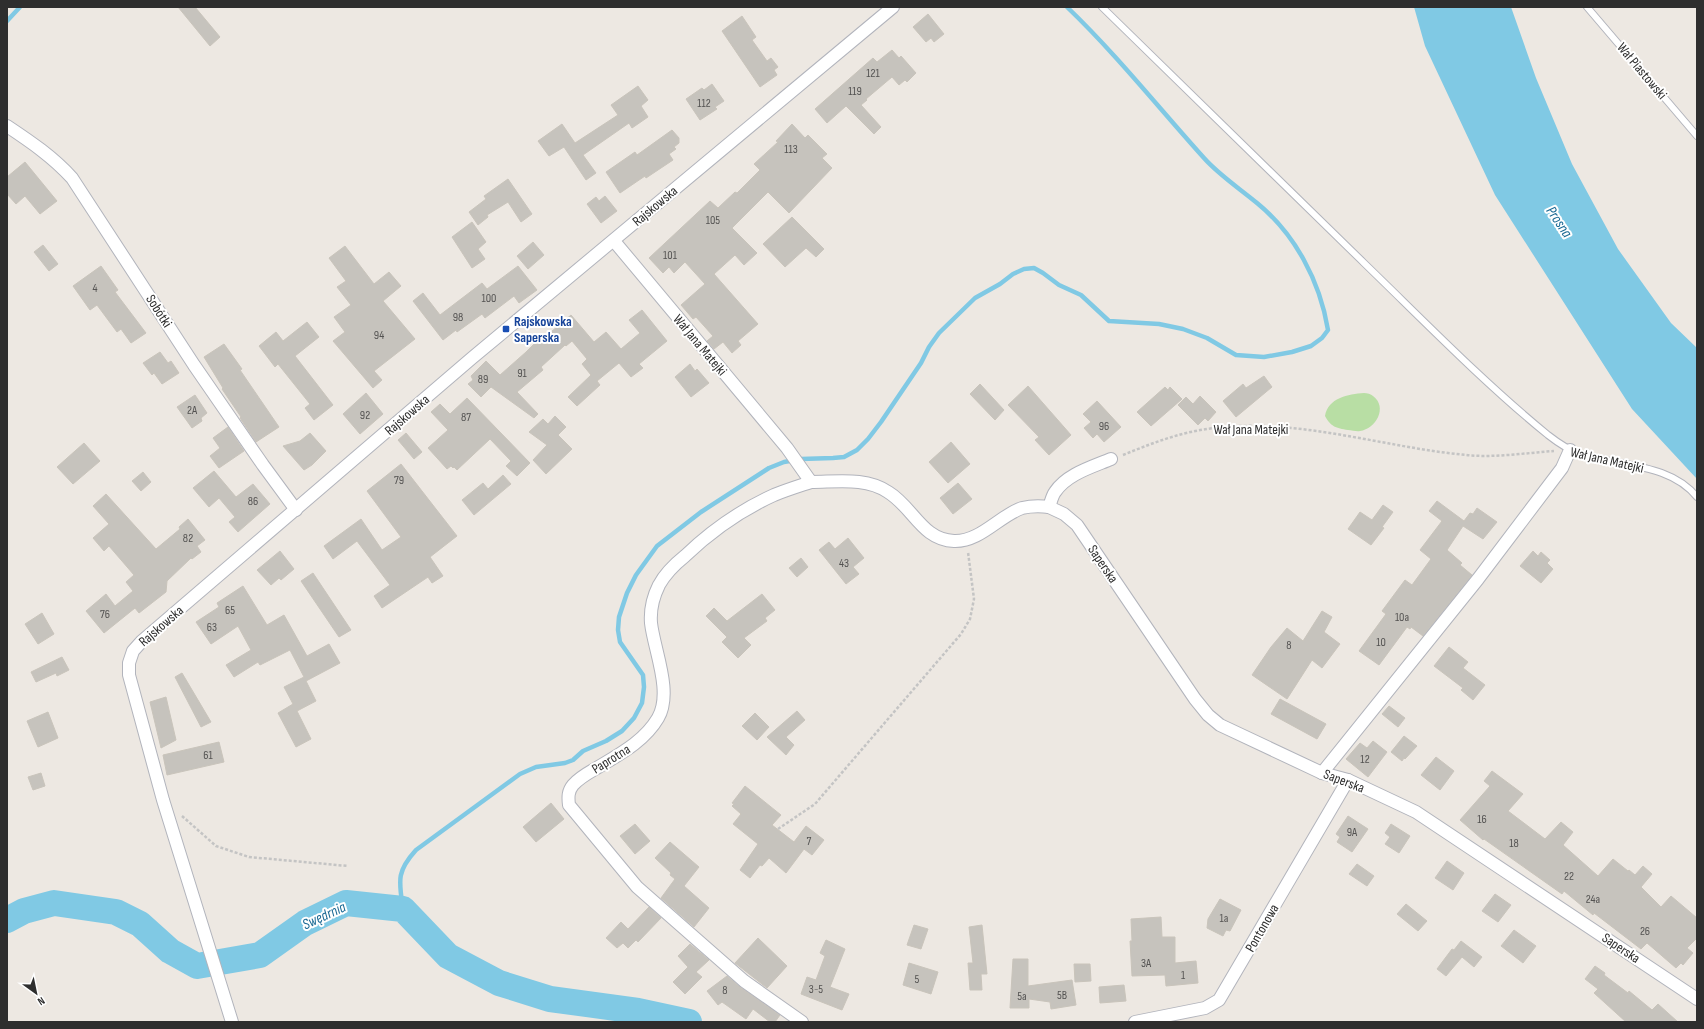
<svg xmlns="http://www.w3.org/2000/svg" width="1704" height="1029" viewBox="0 0 1704 1029" font-family="'Sofia Sans Condensed',sans-serif">
<rect width="100%" height="100%" fill="#ede8e2"/>
<path fill="#b8dea4" d="M1364 393C1367 393 1371 394 1373 396 1388 407 1376 429 1360 431 1357 432 1352 430 1348 430 1336 428 1331 427 1325 416 1328 398 1348 394 1364 393Z"/>
<polygon fill="#80c9e4" points="1414,7 1511,7 1536,78 1572,164 1618,249 1671,323 1697,348 1697,479 1632,409 1495,195 1425,46"/>
<g fill="none" stroke-linecap="round" stroke-linejoin="round">
<g stroke="#80c9e4" stroke-width="4.5">
<polyline points="7,21 20,7"/>
<path d="M403 909C399 881 396 872 416 850L520 774 536 767 565 763 573 760 583 751 606 741 622 731 634 718 642 703 644 687 643 675 620 642 618 630 619 617 627 593 636 575 657 546 701 512 769 468 784 462 801 459 833 458 844 457 857 450 868 439 881 422 921 363 929 347 939 333 975 298 1000 284 1013 274 1024 269 1034 268 1043 273 1059 285 1081 295 1109 321 1159 324 1183 329 1207 338 1236 355 1264 357 1292 352 1311 346 1322 338 1328 330C1320 281 1295 234 1257 203 1239 188 1219 175 1204 158 1158 107 1116 54 1067 7"/>
</g>
<polyline stroke="#80c9e4" stroke-width="26" points="7,920 24,911 54,903 116,912 140,924 170,951 197,966 260,955 305,923 346,903 403,909 448,956 499,983 550,999 638,1011 689,1022"/>
</g>
<g fill="#c6c3bd" stroke="#c9c4bb">
<polygon points="178,7 195,7 220,37 210,46"/>
<polygon points="928,14 944,34 934,42 931,38 926,42 913,27"/>
<polygon points="742,16 756,37 752,40 767,61 771,58 778,67 774,70 777,75 760,87 722,31"/>
<polygon points="892,50 899,58 901,56 916,73 907,82 905,80 899,85 892,77 866,99 867,100 861,105 881,127 874,134 846,106 827,123 815,109 873,58 877,62"/>
<polygon points="712,84 724,101 715,107 717,109 700,120 686,99 702,88 704,90"/>
<polygon points="638,86 648,100 641,106 648,117 632,128 629,123 583,155 596,173 586,180 564,147 549,156 538,141 562,124 575,143 618,115 611,105"/>
<polygon points="792,124 805,138 808,135 827,154 822,158 832,168 789,213 768,192 732,228 757,253 744,265 735,255 714,274 758,324 738,341 741,345 732,353 723,342 714,349 707,341 713,336 696,317 693,319 681,305 705,284 685,262 674,273 669,267 663,273 649,258 710,201 718,208 735,192 737,193 760,170 754,164 778,142 776,141"/>
<polygon points="672,130 679,138 679,143 674,147 676,149 669,154 673,160 646,178 645,176 620,193 606,172 635,152 637,155"/>
<polygon points="25,162 57,201 40,214 25,196 16,204 7,194 7,177"/>
<polygon points="508,179 532,214 521,222 508,202 487,215 488,217 478,225 469,212 486,199 484,196"/>
<polygon points="605,196 617,211 601,223 587,204 596,197 599,201"/>
<polygon points="792,217 824,249 816,257 806,248 785,267 763,244"/>
<polygon points="472,222 486,242 478,249 485,259 472,268 452,237"/>
<polygon points="533,242 544,255 528,269 517,256"/>
<polygon points="43,245 58,264 49,271 34,252"/>
<polygon points="345,246 374,284 389,272 401,286 383,301 415,339 374,371 382,380 373,388 333,341 345,332 334,317 351,305 337,287 346,281 329,258"/>
<polygon points="101,266 118,290 115,292 146,333 131,343 121,329 117,332 97,305 90,310 73,286"/>
<polygon points="518,266 537,290 519,303 514,296 485,318 482,314 457,332 456,330 443,340 413,301 423,293 440,315 482,283 487,289"/>
<polygon points="642,310 667,341 639,364 643,368 631,377 619,363 597,381 600,385 577,406 568,397 591,375 582,364 587,359 572,341 566,346 565,345 541,367 543,370 517,392 538,414 534,418 491,387 481,397 468,384 473,380 471,376 486,361 500,375 526,352 543,335 545,337 571,315 594,342 606,332 621,349 640,333 629,320"/>
<polygon points="307,322 319,337 295,356 333,405 314,420 305,408 310,404 278,364 275,367 259,346 276,332 283,341"/>
<polygon points="224,344 242,369 240,370 279,427 256,442 240,418 241,417 222,389 223,388 204,357"/>
<polygon points="160,352 168,363 171,361 179,373 162,384 154,373 152,375 143,363"/>
<polygon points="690,364 695,371 697,369 709,383 691,397 675,377"/>
<polygon points="1264,376 1272,387 1236,417 1223,401 1243,384 1246,388"/>
<polygon points="980,384 1004,410 995,420 970,394"/>
<polygon points="1028,386 1071,435 1049,455 1035,440 1039,437 1008,405"/>
<polygon points="1165,387 1168,390 1170,387 1182,399 1151,426 1137,412"/>
<polygon points="366,393 383,414 360,434 343,414"/>
<polygon points="195,395 207,413 201,418 202,421 192,428 177,407"/>
<polygon points="1200,396 1216,412 1208,421 1205,418 1198,425 1178,405 1186,397 1193,404"/>
<polygon points="467,398 530,463 517,476 506,466 511,461 490,439 457,470 454,467 453,468 451,466 447,469 428,448 448,430 431,412 440,404 450,414"/>
<polygon points="1097,401 1121,427 1104,442 1097,434 1093,438 1084,428 1091,422 1083,414"/>
<polygon points="555,416 566,427 558,435 572,449 546,474 533,460 547,445 529,432 543,419 548,424"/>
<polygon points="228,427 244,451 219,468 210,456 220,448 213,438"/>
<polygon points="310,433 326,451 312,465 304,470 283,446 300,441"/>
<polygon points="406,433 422,452 414,459 398,440"/>
<polygon points="951,442 970,464 948,483 929,462"/>
<polygon points="84,443 100,461 73,484 57,467"/>
<polygon points="401,464 457,536 430,557 443,576 432,583 428,577 382,608 374,596 390,585 357,541 333,559 324,546 361,519 382,550 401,537 367,491"/>
<polygon points="214,471 236,497 253,484 270,504 238,532 229,522 235,517 219,498 209,507 193,488"/>
<polygon points="143,472 151,482 141,491 132,481"/>
<polygon points="503,475 511,484 474,515 462,500 483,483 488,489"/>
<polygon points="958,483 972,499 953,514 940,498"/>
<polygon points="106,494 156,549 180,529 179,527 188,519 205,540 197,546 201,552 192,559 191,558 167,581 166,592 139,613 135,608 104,633 86,611 106,594 115,606 133,591 126,582 134,575 109,546 104,551 93,538 109,524 93,506"/>
<polygon points="1437,501 1464,521 1470,513 1473,514 1477,508 1497,522 1483,539 1463,526 1447,550 1462,563 1460,565 1472,575 1423,636 1411,627 1410,629 1407,627 1379,665 1359,651 1386,614 1382,611 1405,580 1412,585 1431,559 1420,550 1442,521 1429,511"/>
<polygon points="1383,505 1393,512 1382,527 1384,528 1371,545 1348,529 1360,512 1372,520"/>
<polygon points="848,538 864,558 853,567 859,574 846,584 819,550 829,542 835,549"/>
<polygon points="280,551 294,569 281,580 279,578 271,585 257,570"/>
<polygon points="1533,551 1538,556 1541,552 1550,560 1547,563 1553,569 1541,583 1520,566"/>
<polygon points="801,558 808,567 797,577 789,568"/>
<polygon points="313,573 351,630 339,637 301,581"/>
<polygon points="243,586 267,625 284,615 307,656 329,644 340,663 306,681 316,701 297,711 311,739 296,747 278,713 293,704 284,687 304,677 290,650 260,665 258,662 234,677 226,665 251,650 238,626 211,644 196,622 219,607 217,603"/>
<polygon points="762,594 775,610 765,618 767,621 744,638 751,645 738,658 722,642 727,637 706,616 714,608 727,621"/>
<polygon points="1322,611 1332,617 1324,632 1340,644 1322,668 1312,660 1287,699 1252,675 1271,647 1287,628 1303,641"/>
<polygon points="42,613 54,634 38,644 25,624"/>
<polygon points="1449,647 1468,662 1463,668 1485,685 1473,700 1461,690 1463,688 1434,666"/>
<polygon points="62,657 69,670 57,676 56,673 36,682 31,672"/>
<polygon points="182,673 211,722 201,727 175,677"/>
<polygon points="166,697 176,740 161,748 150,702"/>
<polygon points="1280,699 1326,724 1317,739 1271,714"/>
<polygon points="1389,706 1405,718 1398,727 1382,714"/>
<polygon points="797,711 805,720 786,737 794,745 786,755 767,737"/>
<polygon points="48,712 58,738 38,747 27,721"/>
<polygon points="755,713 769,727 757,740 742,726"/>
<polygon points="1404,736 1417,746 1405,759 1404,758 1402,761 1391,752"/>
<polygon points="1373,741 1387,752 1368,777 1346,759 1360,743 1367,748"/>
<polygon points="219,742 224,762 167,775 163,755"/>
<polygon points="1436,757 1454,771 1440,790 1421,775"/>
<polygon points="1492,771 1523,794 1508,811 1545,839 1561,822 1573,832 1563,845 1598,876 1613,859 1628,871 1629,870 1635,875 1643,866 1652,874 1641,887 1661,907 1671,896 1697,918 1697,938 1687,948 1693,953 1683,965 1681,963 1676,968 1647,943 1641,949 1594,913 1593,915 1564,891 1562,894 1484,839 1483,840 1460,820 1490,786 1484,781"/>
<polygon points="41,773 45,786 33,790 28,777"/>
<polygon points="745,786 781,815 772,825 794,842 806,826 824,840 812,855 804,849 786,873 769,858 762,866 760,865 750,878 740,870 758,844 733,824 741,814 732,806 734,804 732,803"/>
<polygon points="551,803 564,819 536,842 523,827"/>
<polygon points="1348,816 1368,829 1352,852 1337,842 1340,837 1336,834"/>
<polygon points="635,824 650,841 635,854 620,836"/>
<polygon points="1391,824 1410,836 1399,853 1385,844 1390,837 1385,833"/>
<polygon points="670,842 699,867 684,886 709,908 694,927 661,898 675,879 670,875 671,873 655,858"/>
<polygon points="1447,861 1464,873 1453,890 1435,878"/>
<polygon points="1357,864 1374,876 1367,886 1349,874"/>
<polygon points="1495,894 1511,905 1498,922 1482,911"/>
<polygon points="1220,899 1241,910 1230,931 1226,930 1223,936 1207,928 1208,919"/>
<polygon points="1406,904 1427,921 1418,931 1397,914"/>
<polygon points="649,907 661,918 638,942 636,940 628,948 623,943 617,948 606,938 621,922 628,929"/>
<polygon points="1161,917 1162,937 1175,937 1175,963 1196,961 1198,983 1166,986 1165,975 1132,976 1130,941 1132,941 1131,919"/>
<polygon points="914,925 928,929 921,949 907,945"/>
<polygon points="982,925 987,974 981,974 982,990 970,990 968,963 973,963 969,927"/>
<polygon points="1514,930 1536,946 1523,963 1501,946"/>
<polygon points="758,938 787,966 767,988 735,963"/>
<polygon points="826,940 845,949 830,987 849,994 842,1010 801,994 807,977 816,980 825,956 820,953"/>
<polygon points="1461,941 1482,957 1474,967 1462,957 1446,976 1437,969 1452,949 1454,950"/>
<polygon points="690,944 709,960 696,972 702,977 685,994 673,982 688,967 678,956"/>
<polygon points="1013,959 1028,959 1028,986 1072,980 1076,1005 1051,1009 1050,1002 1029,999 1029,1008 1010,1008"/>
<polygon points="909,963 938,972 931,994 903,985"/>
<polygon points="1074,964 1090,964 1091,981 1075,982"/>
<polygon points="1595,966 1605,973 1604,975 1628,993 1629,991 1652,1010 1658,1004 1678,1022 1626,1022 1594,993 1598,989 1585,979"/>
<polygon points="727,976 740,987 780,1015 775,1022 770,1022 753,1009 746,1019 722,1002 718,1005 707,991"/>
<polygon points="1124,985 1126,1001 1100,1003 1099,987"/>
</g>
<g fill="none" stroke-linecap="round" stroke-linejoin="round">
<g stroke="#b2b4bc" stroke-width="8">
<g id="service">
<path d="M1102 7C1189 92 1277 177 1364 263 1424 321 1483 382 1548 435 1557 442 1567 449 1578 453 1617 467 1669 462 1697 497"/>
<polyline points="1587,7 1697,136"/>
</g>
</g>
<g stroke="#b2b4bc" stroke-width="14">
<g id="minor">
<path d="M7 126C31 142 53 157 72 178L194 365 263 465 296 510"/>
<path d="M614 241 787 448 811 482C837 482 866 477 888 492 913 507 922 540 954 541 980 542 999 516 1022 508 1031 506 1040 506 1049 507 1051 502 1052 496 1055 492 1067 474 1092 467 1111 459"/>
<polyline points="1049,507 1064,514 1077,525 1195,699 1208,715 1220,725 1322,773 1348,780 1416,812 1697,999"/>
<polyline points="1322,773 1478,579 1562,468 1570,450"/>
<polyline points="232,1022 163,800 129,675 129,663 133,651 142,641 472,358 893,7"/>
<path d="M802 1022 744 981 637 887 569 805C568 797 568 791 573 785 579 778 588 773 595 769 618 755 644 742 658 718 673 692 654 650 651 623 650 610 653 597 659 585 665 574 675 564 685 556 711 531 741 510 774 495 786 490 799 486 811 482"/>
<polyline points="1135,1022 1205,1008 1219,1000 1348,780"/>
</g>
</g>
<g stroke="#c4c4c4" stroke-width="2.5" stroke-dasharray="3 2" stroke-linecap="butt">
<path d="M1123 455C1150 444 1178 433 1207 429 1294 416 1380 447 1466 455 1494 458 1525 453 1554 451"/>
<polyline points="182,816 216,846 249,857 348,866"/>
<polyline points="778,829 815,804 961,634 970,619 974,599 968,552"/>
</g>
<use href="#service" stroke="#fff" stroke-width="6"/>
<use href="#minor" stroke="#fff" stroke-width="12"/>
</g>
<rect fill="#1a4fb4" stroke="#fff" stroke-width="1.5" x="502" y="325" width="8" height="8" rx="2"/>
<g text-anchor="middle" dominant-baseline="central" stroke-width="4" stroke-linejoin="round" paint-order="stroke">
<g font-size="12" fill="#545352">
<text x="873" y="73">121</text>
<text x="855" y="91">119</text>
<text x="704" y="103">112</text>
<text x="791" y="149">113</text>
<text x="713" y="220">105</text>
<text x="670" y="255">101</text>
<text x="95" y="288">4</text>
<text x="489" y="298">100</text>
<text x="458" y="317">98</text>
<text x="379" y="335">94</text>
<text x="522" y="373">91</text>
<text x="483" y="379">89</text>
<text x="192" y="410">2A</text>
<text x="365" y="415">92</text>
<text x="466" y="417">87</text>
<text x="1104" y="426">96</text>
<text x="399" y="480">79</text>
<text x="253" y="501">86</text>
<text x="188" y="538">82</text>
<text x="844" y="563">43</text>
<text x="230" y="610">65</text>
<text x="105" y="614">76</text>
<text x="1402" y="617">10a</text>
<text x="212" y="627">63</text>
<text x="1381" y="642">10</text>
<text x="1289" y="645">8</text>
<text x="208" y="755">61</text>
<text x="1365" y="759">12</text>
<text x="1482" y="819">16</text>
<text x="1352" y="832">9A</text>
<text x="809" y="841">7</text>
<text x="1514" y="843">18</text>
<text x="1569" y="876">22</text>
<text x="1593" y="899">24a</text>
<text x="1224" y="918">1a</text>
<text x="1645" y="931">26</text>
<text x="1146" y="963">3A</text>
<text x="1183" y="975">1</text>
<text x="917" y="979">5</text>
<text x="816" y="989">3-5</text>
<text x="725" y="990">8</text>
<text x="1062" y="995">5B</text>
<text x="1022" y="996">5a</text>
</g>
<g font-size="14" fill="#2e2e2e" stroke="#fff">
<text transform="translate(1642 71) rotate(50)">Wał Piastowski</text>
<text transform="translate(655 206) rotate(-40)">Rajskowska</text>
<text transform="translate(159 311) rotate(57)">Sobótki</text>
<text transform="translate(700 345) rotate(50)">Wał Jana Matejki</text>
<text transform="translate(407 415) rotate(-41)">Rajskowska</text>
<text x="1251" y="429">Wał Jana Matejki</text>
<text transform="translate(1607 460) rotate(13)">Wał Jana Matejki</text>
<text transform="translate(1103 564) rotate(56)">Saperska</text>
<text transform="translate(161 626) rotate(-41)">Rajskowska</text>
<text transform="translate(611 759) rotate(-32)">Paprotna</text>
<text transform="translate(1344 781) rotate(21)">Saperska</text>
<text transform="translate(1262 928) rotate(-60)">Pontonowa</text>
<text transform="translate(1621 948) rotate(34)">Saperska</text>
</g>
<g font-size="14" font-weight="bold" fill="#164399" stroke="#fff" text-anchor="start">
<text x="514" y="321">Rajskowska<tspan x="514" dy="16">Saperska</tspan></text>
</g>
<g font-size="15" font-style="italic" fill="#1b6a94" stroke="#fff">
<text transform="translate(1559 222) rotate(56)">Prosna</text>
<text transform="translate(324 916) rotate(-25)">Swędrnia</text>
</g>
</g>
<rect width="1704" height="1029" fill="none" stroke="#2e2e2e" stroke-width="16"/>
<g transform="translate(36 993) rotate(147)" stroke="#ffffff" stroke-width="3" paint-order="stroke">
<path d="M0-3L7 15L0 10L-7 15Z" fill="#2e2e2e"/>
<text y="-6" font-size="11" font-weight="bold" text-anchor="middle" fill="#2e2e2e">N</text>
</g>
</svg>
